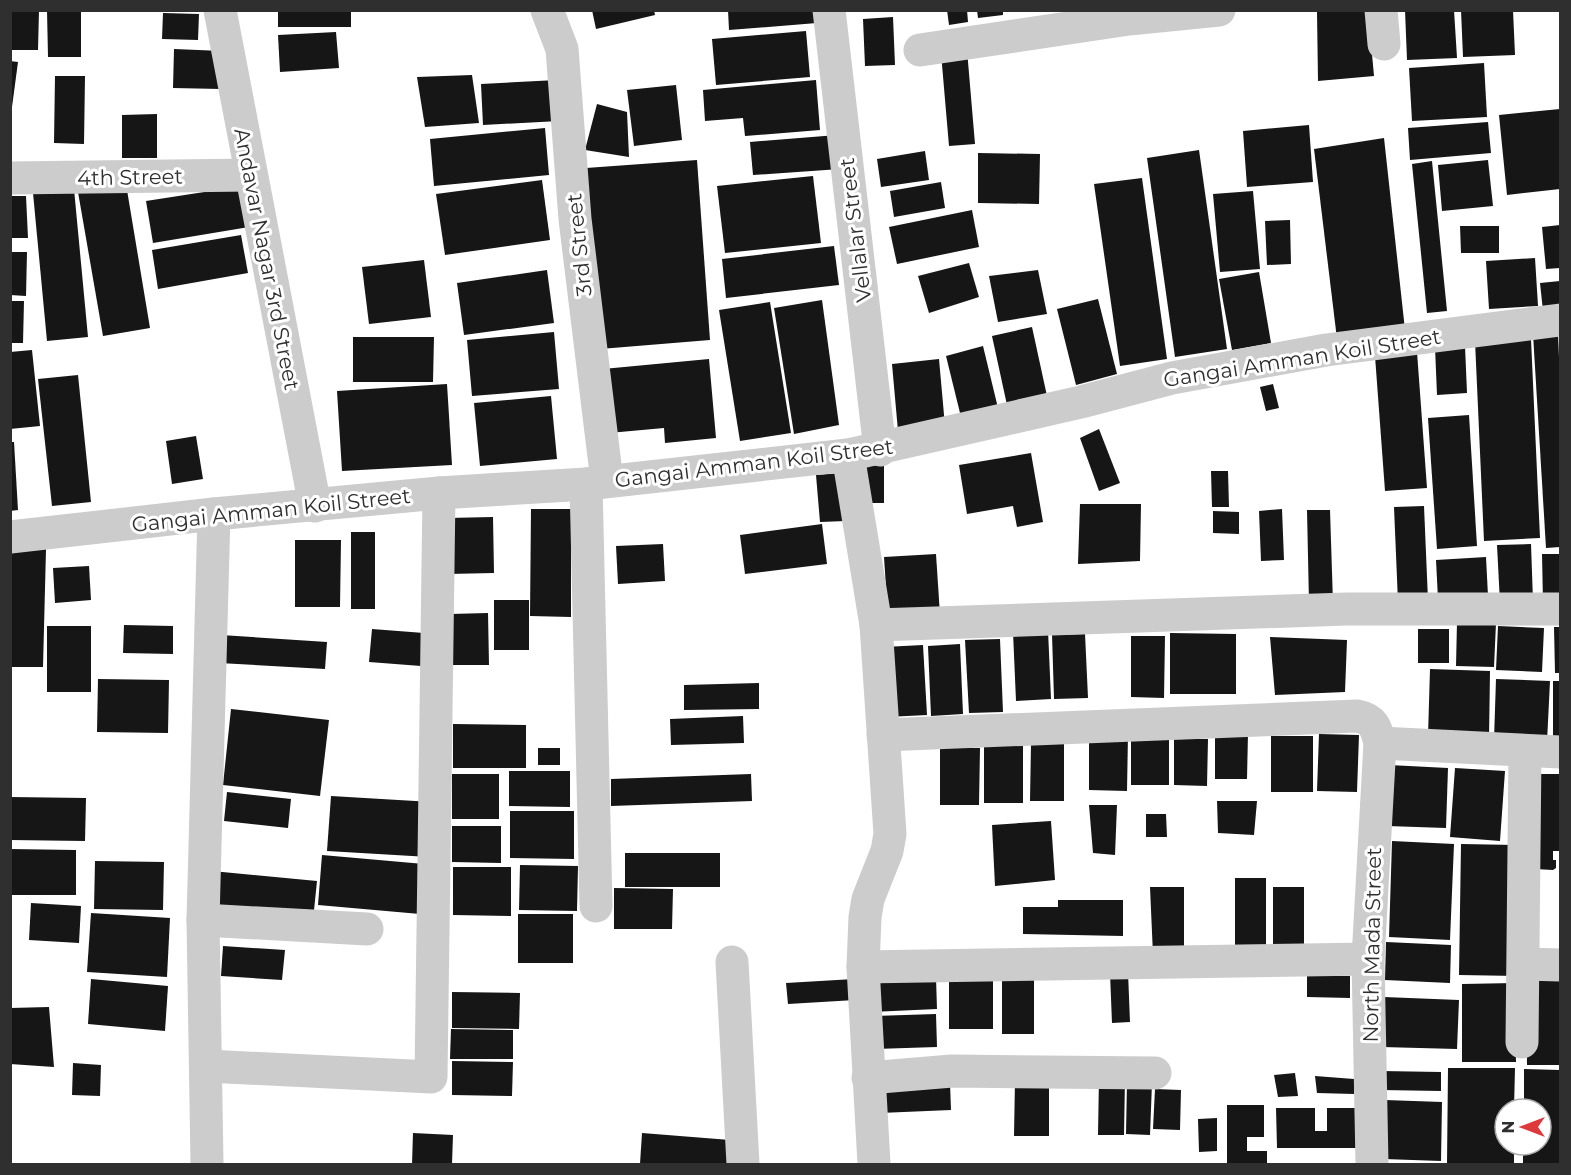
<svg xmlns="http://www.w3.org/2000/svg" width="1571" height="1175" viewBox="0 0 1571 1175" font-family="Montserrat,sans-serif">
<rect width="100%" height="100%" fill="#fff"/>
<g fill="#161616">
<polygon points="10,10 39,10 38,50 10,50"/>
<polygon points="47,10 81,10 81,57 48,57"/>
<rect x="278" y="10" width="73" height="17"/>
<polygon points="592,10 654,10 655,15 596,29"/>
<polygon points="728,10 816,10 817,23 729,30"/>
<polygon points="947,10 967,10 968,22 949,25"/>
<polygon points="977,10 1003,10 1003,15 978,18"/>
<polygon points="1368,10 1374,76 1318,81 1317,12"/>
<polygon points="1405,10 1454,10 1457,58 1407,60"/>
<polygon points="1461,10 1513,10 1515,55 1463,57"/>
<polygon points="163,13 199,14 198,40 162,39"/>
<polygon points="893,17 895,65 865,66 863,19"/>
<polygon points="806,31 810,77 716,85 712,39"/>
<polygon points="336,32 339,68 280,72 278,35"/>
<polygon points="174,49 222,51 221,89 173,88"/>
<polygon points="967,50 975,144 949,146 941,53"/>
<polygon points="10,61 18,62 12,107 10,107"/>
<polygon points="1484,63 1487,117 1412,121 1409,68"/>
<polygon points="472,75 479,123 425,127 417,77"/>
<polygon points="55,76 85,76 84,144 54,143"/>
<polygon points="557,80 559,121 483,125 481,84"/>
<polygon points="816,80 820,130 745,136 743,118 705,121 703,90"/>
<polygon points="676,85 682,140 634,146 627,90"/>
<polygon points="597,104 627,112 629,157 585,150"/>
<polygon points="1560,109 1560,189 1507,195 1499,115"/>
<polygon points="157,114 157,158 122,158 122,115"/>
<polygon points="1488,122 1491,153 1410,160 1408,128"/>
<polygon points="1309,125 1313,182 1247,187 1243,131"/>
<polygon points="545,128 549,175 434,186 430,139"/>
<polygon points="837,135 840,169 753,175 750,142"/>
<polygon points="1384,138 1405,330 1337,339 1314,149"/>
<polygon points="1199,150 1227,349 1175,357 1147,158"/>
<polygon points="925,151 929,180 881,187 877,159"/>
<polygon points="978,153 1040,154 1039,204 978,203"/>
<polygon points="697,160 710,340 600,349 586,168"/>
<polygon points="1488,160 1493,206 1442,211 1438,165"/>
<polygon points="1432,161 1447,311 1427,313 1412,164"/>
<polygon points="813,176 821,243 725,253 717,186"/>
<polygon points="1142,178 1167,359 1120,366 1094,184"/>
<polygon points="542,180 550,240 445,255 436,194"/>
<polygon points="941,182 945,208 894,217 890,191"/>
<polygon points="126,184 150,328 103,336 78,192"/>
<polygon points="243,186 249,227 153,243 146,201"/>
<polygon points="74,189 88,337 47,341 33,193"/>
<polygon points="1253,191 1260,269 1220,272 1213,194"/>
<polygon points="10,196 26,196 28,238 10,238"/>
<polygon points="972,210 979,247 897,264 889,227"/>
<polygon points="1290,220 1291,264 1267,265 1265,221"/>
<polygon points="1560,225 1560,268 1546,269 1542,227"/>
<polygon points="1460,226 1499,226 1499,253 1461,253"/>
<polygon points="241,235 248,273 158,289 152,250"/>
<polygon points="834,246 839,285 726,298 722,259"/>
<polygon points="10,252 27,252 26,296 10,295"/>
<polygon points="1535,258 1538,306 1489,309 1486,261"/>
<polygon points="424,260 431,317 369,324 362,267"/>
<polygon points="969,263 979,297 929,313 918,276"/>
<polygon points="547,270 554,323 464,335 457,283"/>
<polygon points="1038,270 1047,314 998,322 989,276"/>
<polygon points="1259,272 1271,343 1232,350 1219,279"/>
<polygon points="1560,281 1560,309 1543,311 1540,283"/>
<polygon points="1098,299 1117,374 1076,385 1057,309"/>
<polygon points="822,300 839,425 794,434 774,308"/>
<polygon points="10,301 24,301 23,343 10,343"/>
<polygon points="770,302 791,433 740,441 719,310"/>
<polygon points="1032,327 1047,396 1007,405 992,336"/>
<polygon points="554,332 559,389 472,396 467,340"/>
<polygon points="1558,333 1560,381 1560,547 1546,548 1533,334"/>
<polygon points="353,337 434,337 433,382 353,382"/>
<polygon points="1531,339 1540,538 1484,541 1475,341"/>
<polygon points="983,346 998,408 961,417 946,356"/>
<polygon points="1465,346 1467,393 1437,395 1435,347"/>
<polygon points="32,350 40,426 10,429 10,352"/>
<polygon points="1417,352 1427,488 1385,491 1375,356"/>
<polygon points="709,359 716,438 665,443 664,428 609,433 603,369"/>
<polygon points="939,359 945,426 898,431 892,364"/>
<polygon points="78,375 91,502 52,506 38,379"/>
<polygon points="447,384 452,465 342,471 337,391"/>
<polygon points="1273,384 1279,408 1266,411 1260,387"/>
<polygon points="551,396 557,459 480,466 474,403"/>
<polygon points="1469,415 1477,546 1437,549 1428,418"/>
<polygon points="1099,429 1120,483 1099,491 1080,438"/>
<polygon points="196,436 203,479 172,484 166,441"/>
<polygon points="10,442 14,442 18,510 10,511"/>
<polygon points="1031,453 1043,522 1017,527 1013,506 967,514 959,465"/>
<polygon points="884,461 884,503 866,503 860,464"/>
<polygon points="1211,471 1228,471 1229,507 1212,507"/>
<polygon points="843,473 846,521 820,522 816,475"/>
<polygon points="1080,504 1141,504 1140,561 1078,564"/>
<polygon points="1424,506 1428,600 1398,602 1394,507"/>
<polygon points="531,509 571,509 571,617 530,616"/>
<polygon points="1282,509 1284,560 1261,561 1259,511"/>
<polygon points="1307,510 1330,510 1333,603 1309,603"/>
<polygon points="1213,511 1239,512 1239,534 1213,533"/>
<polygon points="493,517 494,573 448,574 447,518"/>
<polygon points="822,524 827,564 745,574 740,535"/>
<rect x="351" y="532" width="24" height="77"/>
<polygon points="295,540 341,540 340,607 295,607"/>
<polygon points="663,544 665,581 618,584 616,546"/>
<polygon points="1531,544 1533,601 1500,603 1497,545"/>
<polygon points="10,548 46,549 43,667 10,667"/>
<polygon points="936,554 940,615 888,618 884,557"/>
<polygon points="1542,554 1560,554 1560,603 1543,603"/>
<polygon points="1486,557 1488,596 1438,599 1436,560"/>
<polygon points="89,566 91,600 55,603 53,568"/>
<rect x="494" y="600" width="35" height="50"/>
<polygon points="488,613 489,665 451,665 450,614"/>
<polygon points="1457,622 1496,623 1494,667 1456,666"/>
<polygon points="124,625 173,626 173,654 123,653"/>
<rect x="47" y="626" width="44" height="66"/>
<polygon points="1498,626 1544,628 1542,672 1496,670"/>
<polygon points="1554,627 1560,627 1560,673 1555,673"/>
<polygon points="372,629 424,633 421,666 369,662"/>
<rect x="1418" y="629" width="31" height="34"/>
<polygon points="1048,630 1051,699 1016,701 1013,632"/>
<polygon points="1170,633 1236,634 1236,694 1170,694"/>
<polygon points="1085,634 1088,698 1054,699 1052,635"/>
<polygon points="221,635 327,642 325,669 219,663"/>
<polygon points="1131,636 1165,636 1164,698 1131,697"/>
<polygon points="1270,637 1347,640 1345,692 1275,695"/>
<polygon points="1000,639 1003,712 969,713 965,640"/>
<polygon points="960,644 963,714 931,716 928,646"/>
<polygon points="923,645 927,715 887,717 884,647"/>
<polygon points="1430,669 1490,671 1489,738 1428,736"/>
<polygon points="98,679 169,680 168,733 97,732"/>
<polygon points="1496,679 1550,681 1547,742 1494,740"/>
<rect x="1553" y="681" width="7" height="63"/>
<polygon points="759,683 759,709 684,710 684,685"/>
<polygon points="231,709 329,720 320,796 223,785"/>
<polygon points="743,716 744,743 671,745 670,719"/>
<polygon points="453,724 526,725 526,768 453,768"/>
<polygon points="1215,732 1248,733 1247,779 1215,779"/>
<polygon points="1089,734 1128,734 1127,791 1089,790"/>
<rect x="1131" y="734" width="38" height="51"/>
<polygon points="1319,734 1359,735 1357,792 1317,791"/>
<rect x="1271" y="736" width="42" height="56"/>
<polygon points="1174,739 1208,739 1207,786 1174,785"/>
<rect x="984" y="744" width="39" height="59"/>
<polygon points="1031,744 1064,744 1064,801 1030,801"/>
<rect x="538" y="748" width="22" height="17"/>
<polygon points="940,748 980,748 979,805 940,805"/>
<polygon points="1389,765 1448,768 1446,828 1387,826"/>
<polygon points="1455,768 1505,771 1500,841 1450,837"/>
<polygon points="509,771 570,771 570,807 509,806"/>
<rect x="452" y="774" width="47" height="45"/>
<polygon points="751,774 752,801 611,806 611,779"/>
<polygon points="1539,774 1560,774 1560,851 1553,851 1553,860 1556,860 1556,868 1553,870 1535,869"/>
<polygon points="227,792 291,799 288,828 224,821"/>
<polygon points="331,796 432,802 429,857 327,851"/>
<polygon points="10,797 86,798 85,841 10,840"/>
<polygon points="1217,801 1257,801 1254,835 1218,833"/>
<polygon points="1089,805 1117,805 1115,855 1093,853"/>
<polygon points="510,811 574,811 574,859 510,858"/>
<polygon points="1146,814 1166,814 1167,837 1146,837"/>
<polygon points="1051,821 1055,880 995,886 992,825"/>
<polygon points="452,826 501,826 501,863 452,862"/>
<polygon points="1392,841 1454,844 1450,940 1389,937"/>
<polygon points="1461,844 1516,845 1518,976 1459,975"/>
<polygon points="10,849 76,850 76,895 10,895"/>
<rect x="625" y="853" width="95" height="34"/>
<polygon points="322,855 424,864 420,914 318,905"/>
<polygon points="95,861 164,862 163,910 94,909"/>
<polygon points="520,865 578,866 577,911 519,910"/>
<polygon points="453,867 511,867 511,916 453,915"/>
<polygon points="212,871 317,881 313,920 208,910"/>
<rect x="1235" y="878" width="31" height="70"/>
<polygon points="1150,887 1184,887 1184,954 1153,955"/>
<rect x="1273" y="887" width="31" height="61"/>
<polygon points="614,888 673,889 672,929 614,929"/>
<polygon points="1058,900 1123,900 1123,936 1023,934 1023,907 1058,907"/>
<polygon points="31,903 81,906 79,943 29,940"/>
<polygon points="91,913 170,918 167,977 87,972"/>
<rect x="518" y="914" width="55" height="49"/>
<polygon points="1386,942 1451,945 1450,983 1385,980"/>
<polygon points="223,946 285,950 282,980 221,976"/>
<polygon points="1128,972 1130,1022 1112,1023 1110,973"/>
<rect x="949" y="973" width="44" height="56"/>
<polygon points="1560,975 1560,1065 1527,1065 1526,976"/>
<rect x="1002" y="976" width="32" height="58"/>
<polygon points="1307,976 1350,976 1350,998 1307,997"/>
<polygon points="936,978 937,1009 871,1012 869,980"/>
<polygon points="91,979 168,986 165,1031 88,1024"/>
<polygon points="854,979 855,1000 788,1004 786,983"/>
<polygon points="1515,983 1516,1062 1462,1062 1462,984"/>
<polygon points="452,992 520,993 519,1029 452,1028"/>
<polygon points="1384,997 1459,1000 1457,1049 1382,1047"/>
<polygon points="49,1007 54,1067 10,1064 10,1008"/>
<polygon points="936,1014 937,1047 875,1049 874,1016"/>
<polygon points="451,1029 513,1030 513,1059 450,1059"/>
<polygon points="452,1061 513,1062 512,1096 452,1095"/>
<polygon points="73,1063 101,1065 100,1096 72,1095"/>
<polygon points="1448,1068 1515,1068 1514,1109 1505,1109 1505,1145 1514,1145 1514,1164 1447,1164"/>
<polygon points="1524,1069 1560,1070 1560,1164 1523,1164 1523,1145 1541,1145 1541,1109 1524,1109"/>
<polygon points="1381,1071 1441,1072 1441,1091 1381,1090"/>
<polygon points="1295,1073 1298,1096 1278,1097 1274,1075"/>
<polygon points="1315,1076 1354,1079 1354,1094 1317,1093"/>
<polygon points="1099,1077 1125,1078 1124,1135 1098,1135"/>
<polygon points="1015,1080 1049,1080 1049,1136 1014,1136"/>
<polygon points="1127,1082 1152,1083 1150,1135 1126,1134"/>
<polygon points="950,1083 951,1110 880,1113 879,1086"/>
<polygon points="1155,1089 1181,1090 1180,1130 1153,1129"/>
<polygon points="1385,1100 1442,1102 1441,1161 1384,1159"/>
<polygon points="1227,1105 1264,1105 1264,1137 1247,1137 1247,1151 1267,1151 1267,1164 1227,1164"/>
<polygon points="1276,1108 1315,1108 1315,1131 1327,1131 1327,1108 1357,1108 1357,1148 1277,1148"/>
<polygon points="1217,1118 1217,1151 1199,1152 1198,1119"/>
<polygon points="413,1133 453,1135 452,1164 412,1164"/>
<polygon points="642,1133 730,1140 728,1164 640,1164"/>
</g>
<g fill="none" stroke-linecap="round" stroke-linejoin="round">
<g stroke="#ccc" stroke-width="33">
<polyline points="220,10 315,506"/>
<polyline points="547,10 562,49 575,219 607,481"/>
<polyline points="829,10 880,450"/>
<polyline points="1381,10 1384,44"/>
<polyline points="920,50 1129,19 1219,10"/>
<polyline points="10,178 250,175"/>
<polyline points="848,455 876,625 890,834 887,851 868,899 865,917 863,967 874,1164"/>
<polyline points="586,484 596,906"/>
<polyline points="10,537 214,514 439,493 586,484 848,455 1081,402 1172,378 1326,350 1560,320"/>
<polyline points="876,625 1347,609 1560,609"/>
<path d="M883 735 1357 716C1374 719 1376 728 1380 743L1368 959 1372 1164"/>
<polyline points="1380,743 1560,752"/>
<polyline points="203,920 367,929"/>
<polyline points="732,962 743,1164"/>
<polyline points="1524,964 1560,965"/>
<polyline points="863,967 1368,959"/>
<polyline points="1522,1042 1525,752"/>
<polyline points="207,1066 431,1077 439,493"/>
<polyline points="868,1078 952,1071 1155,1073"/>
<polyline points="207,1164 203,920 214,514"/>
</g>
</g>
<g text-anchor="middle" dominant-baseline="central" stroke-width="6" stroke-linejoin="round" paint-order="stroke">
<g font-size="21" fill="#2f2f2f" stroke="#fff">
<text transform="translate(130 177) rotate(-1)">4th Street</text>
<text transform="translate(855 230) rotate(-97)">Vellalar Street</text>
<text transform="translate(579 245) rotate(-96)">3rd Street</text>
<text transform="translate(267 259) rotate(79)">Andavar Nagar 3rd Street</text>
<text transform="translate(1302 358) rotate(-9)">Gangai Amman Koil Street</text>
<text transform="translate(754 463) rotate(-7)">Gangai Amman Koil Street</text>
<text transform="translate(271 510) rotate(-6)">Gangai Amman Koil Street</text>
<text transform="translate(1372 945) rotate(-89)">North Mada Street</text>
</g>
</g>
<rect width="1571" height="1175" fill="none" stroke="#2f2f2f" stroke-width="24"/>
<g transform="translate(1523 1127) rotate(270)"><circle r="28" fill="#ffffff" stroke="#acacac" stroke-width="1.5"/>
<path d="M0-4.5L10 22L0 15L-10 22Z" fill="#de393d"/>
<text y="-9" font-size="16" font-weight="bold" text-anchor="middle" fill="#2f2f2f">N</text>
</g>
</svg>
